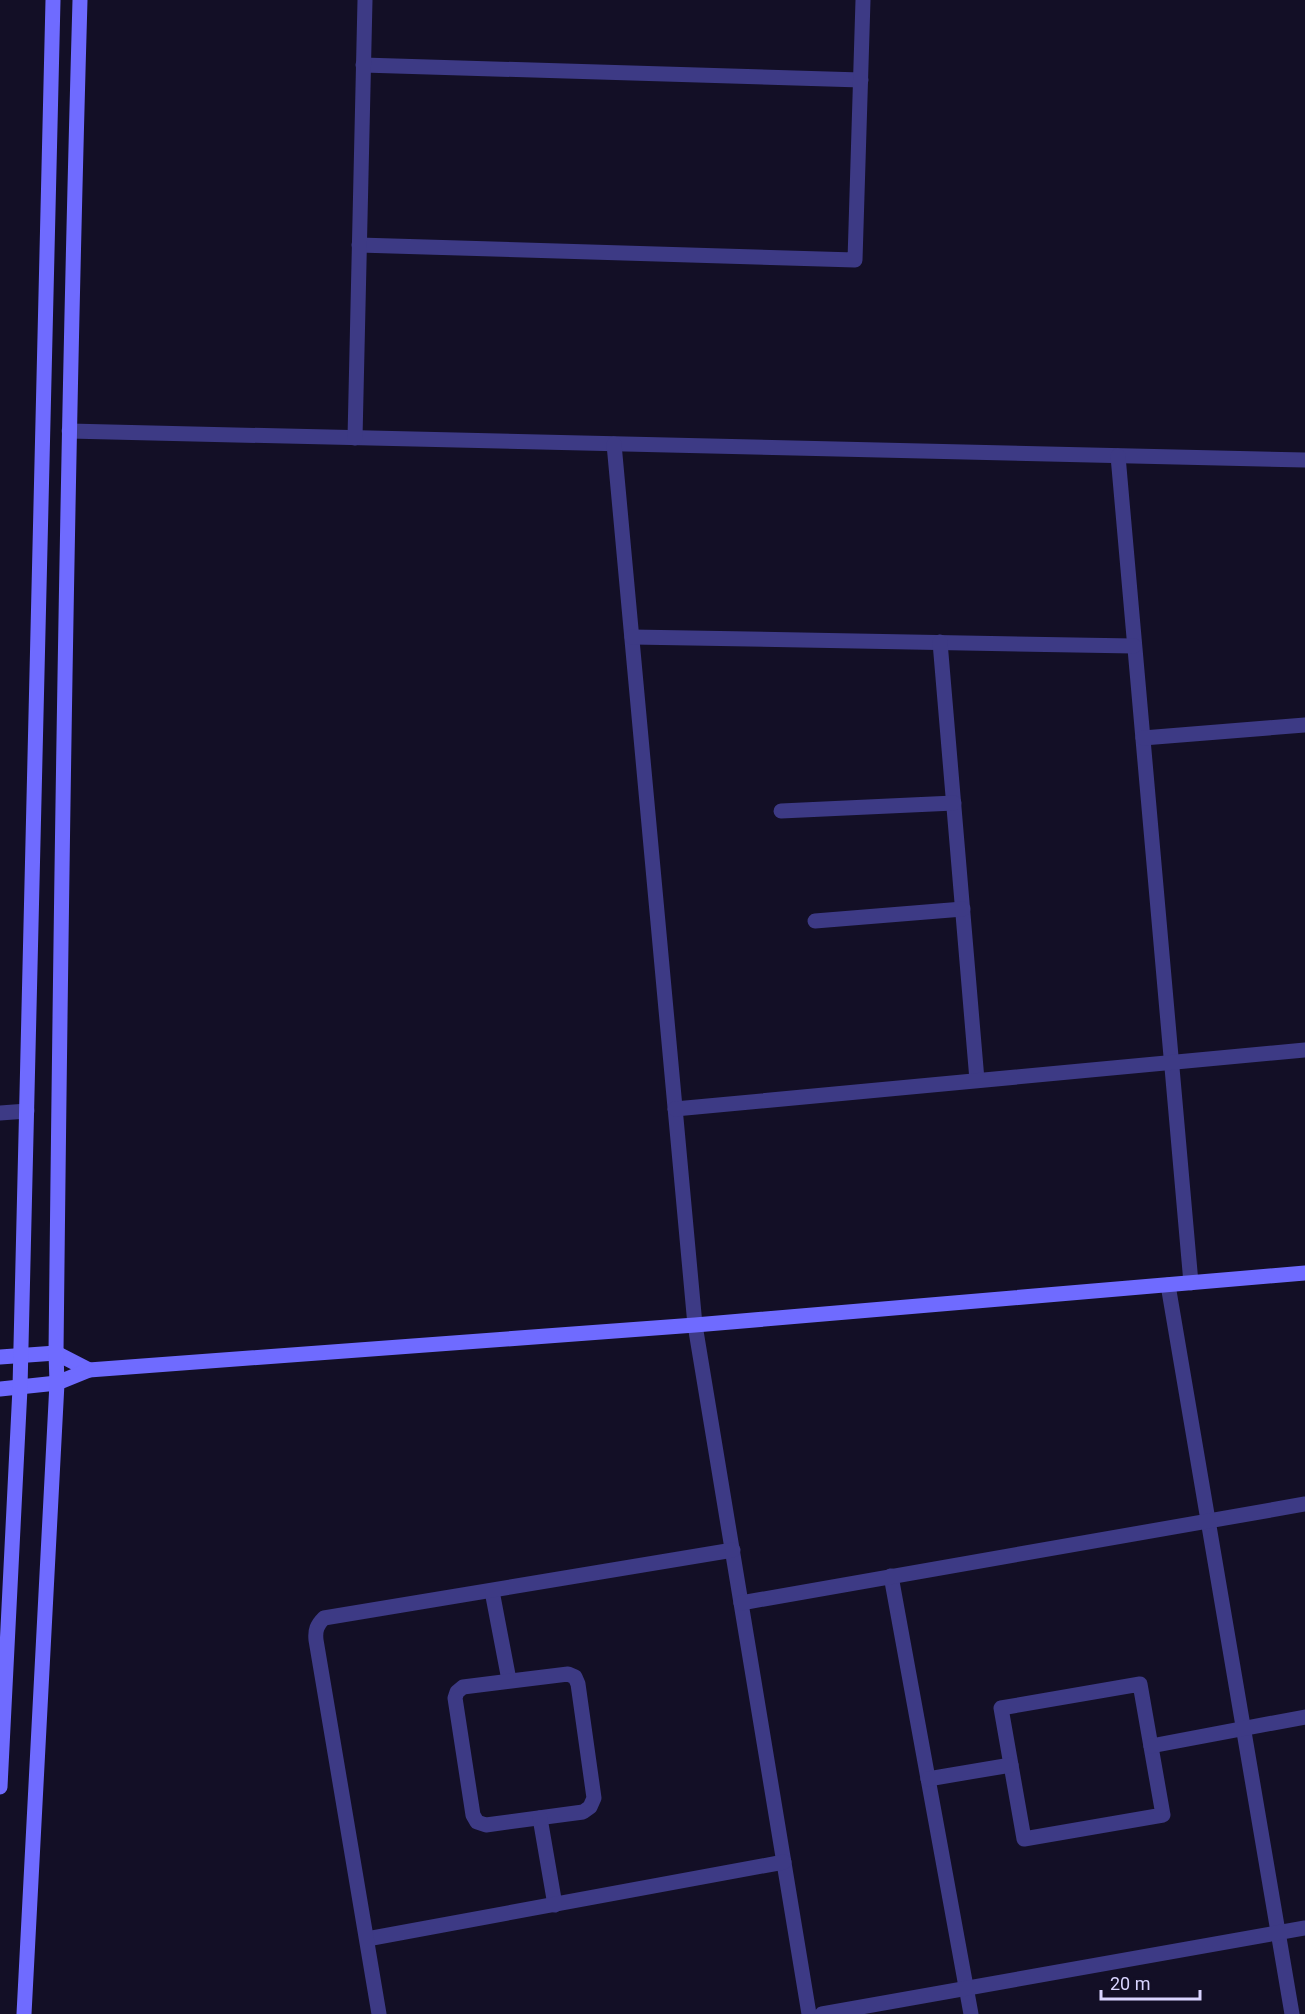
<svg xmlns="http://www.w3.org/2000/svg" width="1305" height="2014" viewBox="0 0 1305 2014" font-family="Roboto,sans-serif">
<rect width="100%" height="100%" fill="#130f26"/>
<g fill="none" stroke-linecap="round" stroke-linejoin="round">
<g stroke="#3d3a85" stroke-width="15">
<polyline points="363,65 861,80"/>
<polyline points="359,245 855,260 863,0"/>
<polyline points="69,431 1305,460"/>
<polyline points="355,438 365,0"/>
<polyline points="614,444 695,1325 809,2014"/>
<polyline points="1118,456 1191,1283"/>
<polyline points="632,637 1134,646"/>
<polyline points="940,642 977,1080"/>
<polyline points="1143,738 1305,725"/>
<polyline points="781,811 954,803"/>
<polyline points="815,921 963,909"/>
<polyline points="675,1109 1305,1050"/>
<polyline points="0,1113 27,1111"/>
<polyline points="1168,1285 1292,2014"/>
<polyline points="891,1576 971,2014"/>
<polyline points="492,1591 509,1680"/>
<polyline points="741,1603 1305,1504"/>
<polygon points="568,1674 575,1677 578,1684 594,1798 590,1807 583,1812 486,1825 477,1822 473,1815 455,1698 457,1692 463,1687"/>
<polygon points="1140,1684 1163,1815 1024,1839 1001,1708"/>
<polyline points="1151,1746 1305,1717"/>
<polyline points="928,1779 1011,1765"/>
<polyline points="540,1818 555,1905"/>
<polyline points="367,1939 784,1862"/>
<path d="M379 2014 316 1640C315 1630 317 1625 324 1618L733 1550"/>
<polyline points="822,2014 1305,1928"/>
</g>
<g stroke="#6f6bff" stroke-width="15">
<polyline points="0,1357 56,1353 89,1370"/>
<polyline points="0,1389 57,1383 89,1370 695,1325 1305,1273"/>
<polyline points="0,1787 20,1388 53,0"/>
<path d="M24 2014 57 1383 56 1353C61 902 67 451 80 0"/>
</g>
</g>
<path d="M1101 1990v9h99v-9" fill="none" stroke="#d9d4ff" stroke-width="3"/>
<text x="1110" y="1990" font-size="18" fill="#d9d4ff" stroke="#130f26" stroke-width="4.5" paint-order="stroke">20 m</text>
</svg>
